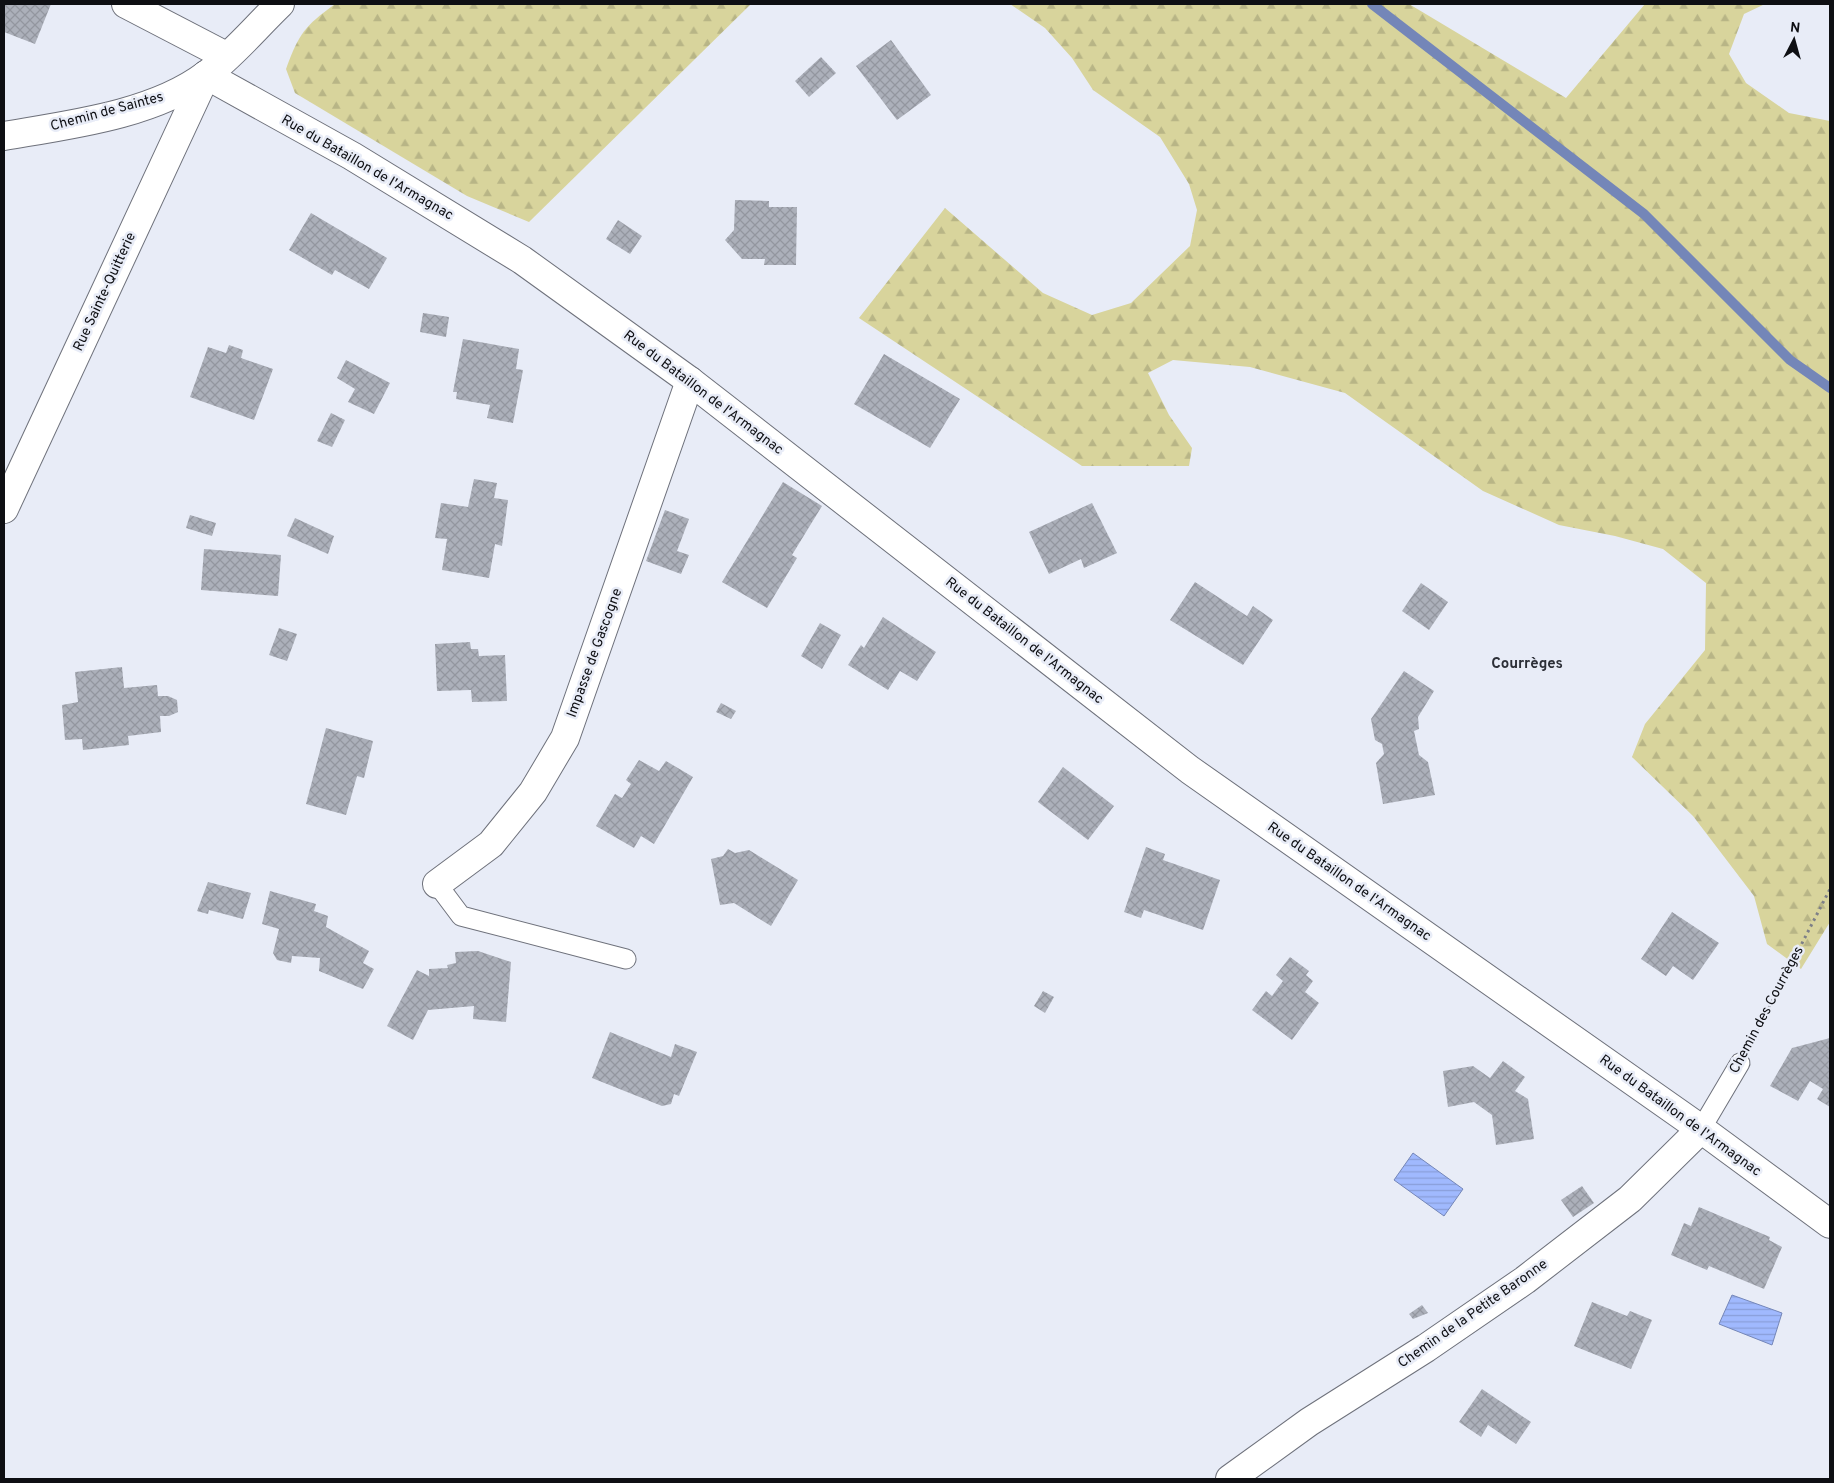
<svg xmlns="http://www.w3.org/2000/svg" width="1834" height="1483" viewBox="0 0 1834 1483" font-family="Overpass,sans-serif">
<defs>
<pattern id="forest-firs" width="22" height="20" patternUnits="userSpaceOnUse" patternTransform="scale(1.25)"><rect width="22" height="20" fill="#d8d49c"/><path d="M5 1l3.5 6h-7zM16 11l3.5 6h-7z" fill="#b8b586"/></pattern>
<pattern id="water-rules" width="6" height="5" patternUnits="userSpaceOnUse" patternTransform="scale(1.25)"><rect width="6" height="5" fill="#a0b9fe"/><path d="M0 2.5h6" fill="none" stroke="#899ed9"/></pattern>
<pattern id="building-cross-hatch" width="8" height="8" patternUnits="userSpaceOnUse" patternTransform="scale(1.25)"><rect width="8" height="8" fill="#acb0ba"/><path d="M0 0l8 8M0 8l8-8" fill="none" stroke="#93969f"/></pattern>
</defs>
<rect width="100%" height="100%" fill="#e8ecf7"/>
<g fill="url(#forest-firs)">
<path d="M335 4H751L529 222 467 196 295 93 286 69C299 33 305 26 335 4Z"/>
<polygon points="1010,4 1409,4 1566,98 1645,4 1765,4 1744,14 1729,54 1746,83 1789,113 1830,121 1830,922 1801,969 1767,944 1754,896 1693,816 1632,757 1645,724 1705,650 1706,583 1663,549 1615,536 1559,525 1483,491 1345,393 1250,367 1173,360 1148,373 1169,415 1192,448 1189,466 1082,466 859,318 945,208 1043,293 1092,315 1131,303 1190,246 1197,210 1189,184 1160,137 1093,90 1072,58 1045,28"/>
</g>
<g fill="url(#water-rules)" stroke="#7486b8">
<polygon points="1413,1153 1463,1189 1444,1216 1394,1180"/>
<polygon points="1732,1295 1782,1313 1772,1345 1719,1324"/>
</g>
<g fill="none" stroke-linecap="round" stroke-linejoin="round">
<polyline stroke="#7486b8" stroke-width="10" points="1372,4 1644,214 1790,360 1830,388"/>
</g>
<g fill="url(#building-cross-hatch)">
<polygon points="4,4 51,4 35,44 4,32"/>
<polygon points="891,40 931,95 897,120 856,66"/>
<polygon points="821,57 836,73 809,97 795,81"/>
<polygon points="735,200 769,201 769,207 797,207 796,265 764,265 765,259 742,259 725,240 734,230"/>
<polygon points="311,213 387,258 369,289 335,270 332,275 289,250"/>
<polygon points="618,220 642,236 630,254 606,239"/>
<polygon points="423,313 449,317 446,337 420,332"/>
<polygon points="463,339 519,349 516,369 523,370 513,423 487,418 490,405 456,399 457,392 453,392"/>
<polygon points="229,345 243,350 241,358 273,369 254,420 190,397 208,347 226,353"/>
<polygon points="884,354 960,399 930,448 854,404"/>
<polygon points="346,360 390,383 374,414 348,402 355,389 337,378"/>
<polygon points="331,413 345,420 332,447 317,441"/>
<polygon points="474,479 497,483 494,498 508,500 502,546 495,544 489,578 442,570 447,539 435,538 441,503 468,507"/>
<polygon points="783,482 822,506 792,555 797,558 767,608 722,582"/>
<polygon points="1092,503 1117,553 1084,568 1081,559 1049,574 1029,532"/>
<polygon points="665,510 689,519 677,551 689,555 681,574 646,561"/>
<polygon points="190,515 216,523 212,536 186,528"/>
<polygon points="295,518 334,536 328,554 287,536"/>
<polygon points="204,549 281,555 278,596 201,590"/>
<polygon points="1195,582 1247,616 1253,606 1273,620 1243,665 1170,620"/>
<polygon points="1421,583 1448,602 1429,630 1402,611"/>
<polygon points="883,617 936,652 917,681 900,671 888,690 848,665 861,645 864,648"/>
<polygon points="820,623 841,635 822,669 801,656"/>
<polygon points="279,628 297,634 287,661 269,655"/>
<polygon points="470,642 471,649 478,649 479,656 505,655 507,701 472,702 471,690 437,691 435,644"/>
<polygon points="122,667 124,688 157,685 158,696 168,696 177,700 178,712 169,716 160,716 161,732 128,736 129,745 83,750 82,739 65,740 62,705 78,702 75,672"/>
<polygon points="1404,671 1434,691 1418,717 1419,729 1414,731 1419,755 1428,762 1435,795 1383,804 1376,763 1384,754 1382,744 1375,740 1371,719"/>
<polygon points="721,703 736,711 731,719 716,712"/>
<polygon points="326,728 373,741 364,778 357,776 346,815 306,804"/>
<polygon points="639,760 659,771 666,761 693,777 654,844 641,836 634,848 596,826 615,794 622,798 631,784 626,780"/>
<polygon points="1063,767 1114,806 1088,840 1038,802"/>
<polygon points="1146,847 1165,854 1163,860 1220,880 1203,930 1144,910 1141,918 1124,912"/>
<polygon points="728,849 735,853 749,850 798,880 771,926 734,903 720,905 711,859 723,856"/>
<polygon points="208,882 251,893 243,919 209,910 208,914 197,911"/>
<polygon points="270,891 316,904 314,911 328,916 326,927 369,951 363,963 374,969 363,989 319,971 320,958 292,956 291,963 277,960 273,953 279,929 262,924"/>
<polygon points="1672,912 1719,943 1693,980 1673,966 1666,976 1641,959"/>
<polygon points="478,951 511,962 506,1022 473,1019 474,1006 428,1010 413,1040 387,1026 417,970 429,976 429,969 448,968 447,965 456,963 455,952"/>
<polygon points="1290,957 1309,971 1306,975 1313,981 1305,992 1319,1003 1292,1040 1252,1010 1266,991 1272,996 1283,981 1276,975"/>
<polygon points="1043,991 1054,997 1045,1013 1034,1006"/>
<polygon points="610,1032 671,1057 675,1044 697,1052 679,1096 674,1094 671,1104 662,1106 592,1078"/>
<polygon points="1830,1038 1830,1107 1817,1099 1823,1089 1810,1081 1798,1101 1770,1086 1792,1048"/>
<polygon points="1503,1061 1525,1077 1515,1091 1528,1099 1534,1139 1496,1145 1492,1115 1474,1102 1448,1107 1443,1071 1473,1066 1490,1078"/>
<polygon points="1582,1186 1594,1203 1573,1217 1561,1200"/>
<polygon points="1699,1207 1770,1237 1769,1240 1782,1247 1764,1289 1709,1266 1707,1270 1671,1255 1684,1223 1691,1226"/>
<polygon points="1592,1302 1627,1316 1630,1311 1652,1320 1631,1369 1574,1346"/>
<polygon points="1422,1305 1428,1313 1413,1319 1409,1314"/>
<polygon points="1482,1389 1531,1422 1516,1444 1488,1425 1481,1437 1459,1422"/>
</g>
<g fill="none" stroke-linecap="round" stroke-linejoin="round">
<g stroke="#6e717b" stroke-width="21">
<g id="service">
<polyline points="437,884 461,916 626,959"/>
<polyline points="1701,1129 1740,1063"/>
</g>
</g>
<g stroke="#6e717b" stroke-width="30">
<g id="minor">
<polyline points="126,4 226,56"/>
<polyline points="4,509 206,75"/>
<polyline points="437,884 491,844 533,792 565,738 690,381"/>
<polyline points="1230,1479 1309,1422 1426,1348 1525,1280 1630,1199 1701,1129"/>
</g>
</g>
<g stroke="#6e717b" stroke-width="30">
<g id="tertiary">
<polyline points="206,75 352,156 522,260 690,381 1190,770 1701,1129 1830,1224"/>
<path d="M4 136C68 125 153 115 206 75 231 57 257 26 280 4"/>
</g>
</g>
<polyline stroke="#7d7f87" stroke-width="3" stroke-dasharray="2.5 4" stroke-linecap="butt" points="1751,1042 1830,889"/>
<use href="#service" stroke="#fff" stroke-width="19"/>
<use href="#minor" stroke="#fff" stroke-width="28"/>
<use href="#tertiary" stroke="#fff" stroke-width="28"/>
</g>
<g text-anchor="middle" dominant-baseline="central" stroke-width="5" stroke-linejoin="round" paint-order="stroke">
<g font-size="14" fill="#0e0f13" stroke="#e8ecf7">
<text transform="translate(107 112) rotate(-15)">Chemin de Saintes</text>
<text transform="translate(367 168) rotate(30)">Rue du Bataillon de l'Armagnac</text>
<text transform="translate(105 292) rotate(-65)">Rue Sainte-Quitterie</text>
<text transform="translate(703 393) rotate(37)">Rue du Bataillon de l'Armagnac</text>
<text transform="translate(1024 641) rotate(38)">Rue du Bataillon de l'Armagnac</text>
<text transform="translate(595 653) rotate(-70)">Impasse de Gascogne</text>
<text transform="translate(1349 882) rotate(35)">Rue du Bataillon de l'Armagnac</text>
<text transform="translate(1767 1010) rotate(-62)">Chemin des Courrèges</text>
<text transform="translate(1680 1116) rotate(36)">Rue du Bataillon de l'Armagnac</text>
<text transform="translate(1473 1314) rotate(-35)">Chemin de la Petite Baronne</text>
</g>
<g font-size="15" font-weight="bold" fill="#2c2f37" stroke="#e8ecf7">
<text x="1527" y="664">Courrèges</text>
</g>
</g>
<rect width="1834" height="1483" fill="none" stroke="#0e0f13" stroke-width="10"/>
<g transform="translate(1794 40) rotate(6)" stroke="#e8ecf7" stroke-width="4" paint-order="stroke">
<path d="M0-4L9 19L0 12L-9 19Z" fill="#0e0f13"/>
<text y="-8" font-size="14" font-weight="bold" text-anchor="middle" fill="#0e0f13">N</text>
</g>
</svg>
